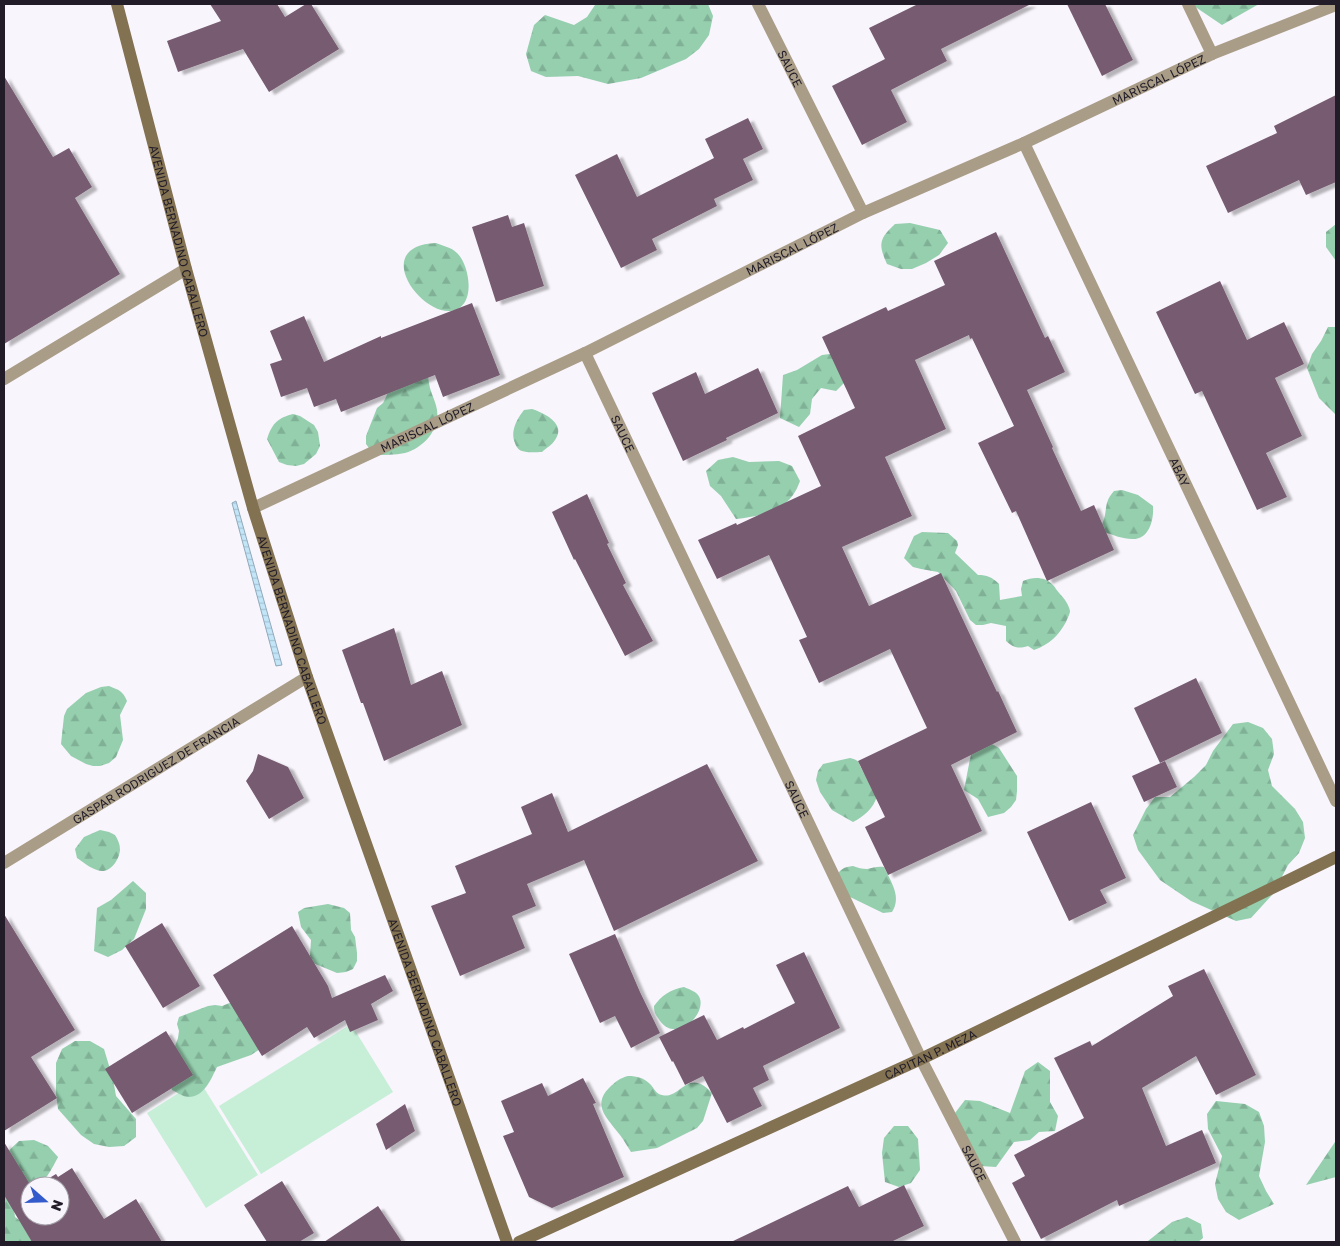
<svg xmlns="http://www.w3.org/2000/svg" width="1340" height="1246" viewBox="0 0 1340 1246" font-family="'Golos Text',sans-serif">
<defs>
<pattern id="forest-firs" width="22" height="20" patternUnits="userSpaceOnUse" patternTransform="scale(1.25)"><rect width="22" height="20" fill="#95cfae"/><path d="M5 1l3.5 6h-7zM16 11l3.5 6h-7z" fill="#80b196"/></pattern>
<pattern id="water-rules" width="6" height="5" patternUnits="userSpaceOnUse" patternTransform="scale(1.25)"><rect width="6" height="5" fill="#c2e6f8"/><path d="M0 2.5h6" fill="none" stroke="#a6c5d5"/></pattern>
<filter id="shadow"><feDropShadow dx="5.5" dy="3" stdDeviation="1" flood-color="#0004"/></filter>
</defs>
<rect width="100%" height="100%" fill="#f8f5fc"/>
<g fill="#c7eed7">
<polygon points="351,1024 393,1092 261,1174 219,1106"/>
<polygon points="199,1080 258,1175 206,1208 147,1113"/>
</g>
<g fill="url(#forest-firs)">
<polygon points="594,4 708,4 713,16 709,35 699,49 686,59 641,78 608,84 578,76 546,77 531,71 526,54 534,25 545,15 574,25 587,17 595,5"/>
<polygon points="1191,4 1259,4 1222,25"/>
<path d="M910 223 940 230 948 243 939 255 926 263 912 269H901L887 264C878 244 879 239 895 224Z"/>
<polygon points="1336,224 1336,261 1326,247 1326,232"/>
<path d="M436 243C443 246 451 247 457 253 470 265 477 308 451 311 419 314 371 246 436 243Z"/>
<polygon points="1328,327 1336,327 1336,415 1319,398 1307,368 1312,354 1321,341"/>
<polygon points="838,353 847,380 836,391 821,388 812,399 810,414 799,427 780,418 783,375 797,370 822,355"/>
<path d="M426 361C427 370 428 379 430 388 432 395 436 403 437 410 440 430 423 448 405 453 395 455 384 455 374 455L366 444V436L377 408 383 403 386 397 392 382Z"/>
<path d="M532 409C544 413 567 424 555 440 552 445 546 448 542 452 537 452 527 453 522 451 518 450 516 446 515 443 510 431 517 419 524 410Z"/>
<path d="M293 414 300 416 314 425 318 432 320 446 316 454 304 464 296 466 287 465 279 462 267 439C272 423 278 418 293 414Z"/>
<path d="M733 457 749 462 779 461 792 466 800 481C798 486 796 491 793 495 781 512 756 517 736 519L721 496 710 486 706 471 718 460Z"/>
<path d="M1122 490 1138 495 1153 506C1154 520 1149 540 1132 539 1123 539 1113 535 1104 532L1101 526C1109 512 1102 504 1114 491Z"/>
<path d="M922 532 948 533 957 541 958 545 955 553 978 575C987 575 992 577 999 584L1000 600 1022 596 1021 589 1023 581C1033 577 1044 576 1053 585 1055 587 1057 591 1060 594 1064 598 1069 605 1070 611 1070 614 1067 619 1066 622 1058 636 1050 644 1034 650L1028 646C1018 649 1014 648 1006 641V626L991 623 983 625H976L970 620 956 591 938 572 921 569 913 567 904 558 914 536Z"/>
<path d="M109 686C119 690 123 691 127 701L120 715 123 740 116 757 109 763 100 766H93L86 764 71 756 61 744 64 716 67 709 86 693 101 687Z"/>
<polygon points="1248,722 1263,728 1272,739 1274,754 1268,770 1272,786 1295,809 1303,822 1305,838 1299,853 1288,865 1273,894 1251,918 1236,921 1191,901 1160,880 1138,850 1133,835 1146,809 1155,797 1170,797 1194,777 1206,765 1213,751 1233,724"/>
<polygon points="992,744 999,748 1017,776 1017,791 1016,800 1011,807 1004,813 988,817 978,799 964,790 970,759 972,751"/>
<path d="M850 758C856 760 859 760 860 766L877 796C874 808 863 817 853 822L832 810 820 792 816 780 818 771 823 764Z"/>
<path d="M100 830 109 832 115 835C118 840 120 844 120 850 119 861 109 875 97 870 90 868 83 862 77 858L75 849 84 837Z"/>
<path d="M853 866C858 868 862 869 867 869 873 868 877 866 884 867 891 882 902 897 892 912L883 913 848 896 835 878C840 869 844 867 853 866Z"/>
<polygon points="133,881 146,893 146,909 134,939 122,950 108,957 94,951 97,908 111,900"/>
<polygon points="328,904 344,908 350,913 351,930 355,937 357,953 357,961 353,969 346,972 337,973 313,963 310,956 311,940 301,927 298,912 304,908"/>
<path d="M684 987C688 989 695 991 698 995 710 1010 678 1045 660 1021 656 1015 654 1013 654 1006 661 996 671 989 684 987Z"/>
<path d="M237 1000 280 1036 251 1055 217 1067C211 1079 204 1098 187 1097 182 1096 176 1092 172 1090L167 1075 170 1052 175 1046 178 1038 179 1031 177 1024 179 1017 208 1006 215 1005 222 1006Z"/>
<polygon points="75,1041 90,1041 104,1049 113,1079 116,1096 136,1119 136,1137 124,1146 109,1147 94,1144 81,1135 58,1109 56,1094 56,1063 62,1049"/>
<polygon points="1038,1062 1050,1071 1050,1102 1058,1116 1055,1131 1039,1132 1030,1140 1014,1142 996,1167 980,1166 955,1113 965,1100 980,1101 1010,1113 1025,1071"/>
<path d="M628 1076C637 1076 644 1078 650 1084 654 1088 656 1094 662 1095 681 1100 687 1066 712 1093L703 1121 697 1128 657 1148 631 1152C627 1146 624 1140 620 1135 609 1120 591 1106 609 1088 615 1082 620 1078 628 1076Z"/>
<polygon points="1216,1101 1245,1104 1259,1112 1264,1126 1265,1142 1259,1176 1266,1191 1274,1204 1239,1220 1226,1212 1218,1199 1215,1184 1222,1156 1208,1129 1207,1114"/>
<polygon points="894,1126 908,1126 918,1139 920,1170 911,1183 899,1187 885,1182 882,1153 884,1138"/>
<path d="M34 1140 48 1146 58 1157C52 1168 45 1186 30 1186L13 1202 15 1217 28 1226 40 1242H4V1155L19 1141Z"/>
<polygon points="1335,1142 1336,1142 1336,1177 1306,1185"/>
<polygon points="1187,1217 1201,1224 1203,1238 1198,1242 1148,1242 1148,1241 1172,1222"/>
</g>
<polygon fill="url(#water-rules)" stroke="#92a9ba" points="236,501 282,665 276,666 232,503"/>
<g fill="#775b71" filter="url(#shadow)">
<polygon points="210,4 277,4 285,17 306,4 311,4 339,49 269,92 243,49 178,72 167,41 221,21"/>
<polygon points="918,4 1031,4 941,49 947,61 891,90 907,122 862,145 832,86 885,59 869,28"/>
<polygon points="1067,4 1105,4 1133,60 1102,76"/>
<polygon points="4,76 53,157 69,148 92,187 75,198 120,274 4,344"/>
<polygon points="1336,95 1336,182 1306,195 1299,180 1228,213 1206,166 1277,133 1274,126"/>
<polygon points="748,118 763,149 743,159 753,180 714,199 717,206 652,239 657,250 621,268 575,175 617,154 637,197 714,158 705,139"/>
<polygon points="508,215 512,227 524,223 544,286 496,302 472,227"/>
<polygon points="996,232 1045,338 1048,336 1065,372 1027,390 1053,447 1052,448 1081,511 1094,505 1114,550 1047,581 1016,511 1012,513 978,443 1014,426 972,338 970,339 969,335 915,360 946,429 885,457 912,516 842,547 869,606 941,573 997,692 998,691 1017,732 951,765 982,831 888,875 865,827 885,817 858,761 927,728 890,649 819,683 799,640 807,637 769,555 717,579 698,540 736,523 737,525 821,486 798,436 855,408 822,337 886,307 888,311 945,285 934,261"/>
<polygon points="1220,281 1247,340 1284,322 1304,364 1275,378 1302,436 1266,453 1287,497 1257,510 1202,391 1195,394 1156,312"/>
<polygon points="472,303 500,375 443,397 435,375 341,412 336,399 314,407 307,388 281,397 270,364 282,360 270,331 304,316 324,362 381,336 381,338"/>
<polygon points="758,368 778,413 726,438 727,440 683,461 652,393 696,372 705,394"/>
<polygon points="587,494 609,543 607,544 626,583 623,585 653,641 625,656 575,559 574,560 552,512"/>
<polygon points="394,628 411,685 442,671 462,725 384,761 363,703 361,703 342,650"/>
<polygon points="1196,678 1222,733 1160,763 1134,708"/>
<polygon points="258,754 288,767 304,798 269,819 246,781 253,771"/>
<polygon points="1165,761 1177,787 1144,802 1132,776"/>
<polygon points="707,764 758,861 614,931 584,860 527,884 536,906 512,916 525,948 460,976 431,906 466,893 455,866 532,834 521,807 552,793 568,832"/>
<polygon points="1091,802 1126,878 1100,890 1107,903 1069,921 1027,832"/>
<polygon points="4,914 75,1030 31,1057 57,1098 4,1131"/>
<polygon points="162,923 200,986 163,1008 125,946"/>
<polygon points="292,926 328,986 332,998 385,975 393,991 371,1004 378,1020 350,1032 345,1020 314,1038 307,1027 262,1056 213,975"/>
<polygon points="615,934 640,992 660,1033 631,1048 615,1016 600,1023 569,954"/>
<polygon points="804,952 840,1028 763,1066 769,1080 753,1088 762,1106 727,1123 703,1076 685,1085 673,1061 672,1062 659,1037 704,1015 717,1040 743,1027 744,1029 795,1003 776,965"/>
<polygon points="1204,969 1256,1075 1216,1095 1196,1056 1142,1088 1166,1146 1202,1130 1216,1163 1119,1206 1117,1200 1041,1239 1012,1183 1025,1176 1014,1155 1084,1118 1054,1058 1090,1041 1092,1046 1173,996 1168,986"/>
<polygon points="166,1031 193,1075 132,1113 105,1069"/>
<polygon points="583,1078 596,1103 593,1104 624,1177 552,1208 529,1197 503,1136 514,1132 501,1101 542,1083 548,1096"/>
<polygon points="405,1104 415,1131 386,1150 376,1124"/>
<polygon points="4,1142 31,1186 30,1216 60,1216 60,1186 36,1186 56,1174 58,1177 72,1168 104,1219 136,1199 162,1242 32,1242 4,1195"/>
<polygon points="282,1181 314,1233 299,1242 267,1242 244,1205"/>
<polygon points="904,1185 924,1226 891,1242 731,1242 848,1186 859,1207"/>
<polygon points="378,1206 402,1242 324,1242"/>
</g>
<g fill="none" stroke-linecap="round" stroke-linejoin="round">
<g stroke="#a99d87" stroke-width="12">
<path id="s1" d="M758 4 863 213"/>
<polyline points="1188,4 1212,54"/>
<path id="s2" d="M1024 143 1336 801"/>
<path id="s3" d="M585 353 921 1059 1015 1242"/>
<polyline points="4,379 186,269"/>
<path id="s4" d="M253 508 585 353 863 213 1024 143 1212 54 1336 5"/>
<path id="s5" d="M4 863 307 677"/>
</g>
<g stroke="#837251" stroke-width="12">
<path id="s6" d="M117 4 186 269 253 508 307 677 507 1242"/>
<path id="s7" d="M519 1242 921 1059 1336 857"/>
</g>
</g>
<g text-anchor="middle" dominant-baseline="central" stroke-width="5" stroke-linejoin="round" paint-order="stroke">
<g font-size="12" fill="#211c28" stroke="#f8f5fc">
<text stroke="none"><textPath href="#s1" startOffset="72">SAUCE</textPath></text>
<text stroke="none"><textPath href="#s4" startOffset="1002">MARISCAL LÓPEZ</textPath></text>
<text stroke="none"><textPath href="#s6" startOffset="245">AVENIDA BERNADINO CABALLERO</textPath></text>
<text stroke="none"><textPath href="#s4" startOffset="598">MARISCAL LÓPEZ</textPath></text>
<text stroke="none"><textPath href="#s4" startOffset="192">MARISCAL LÓPEZ</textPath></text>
<text stroke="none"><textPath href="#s3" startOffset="89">SAUCE</textPath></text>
<text stroke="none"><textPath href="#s2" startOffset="364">ABAY</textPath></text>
<text stroke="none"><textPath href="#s6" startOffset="650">AVENIDA BERNADINO CABALLERO</textPath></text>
<text stroke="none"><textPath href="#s5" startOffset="178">GASPAR RODRIGUEZ DE FRANCIA</textPath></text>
<text stroke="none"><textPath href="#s3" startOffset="494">SAUCE</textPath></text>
<text stroke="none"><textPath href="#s6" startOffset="1055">AVENIDA BERNADINO CABALLERO</textPath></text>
<text stroke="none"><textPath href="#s7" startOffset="452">CAPITAN P. MEZA</textPath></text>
<text stroke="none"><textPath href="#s3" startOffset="899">SAUCE</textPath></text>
</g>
</g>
<rect width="1340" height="1246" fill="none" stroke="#211c28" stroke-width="10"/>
<g transform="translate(45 1201) rotate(110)"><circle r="24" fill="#f8f5fc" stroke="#a29ea7"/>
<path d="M0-4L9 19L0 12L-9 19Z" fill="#345bcb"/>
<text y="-8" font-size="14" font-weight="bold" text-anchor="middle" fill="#211c28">N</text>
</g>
</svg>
